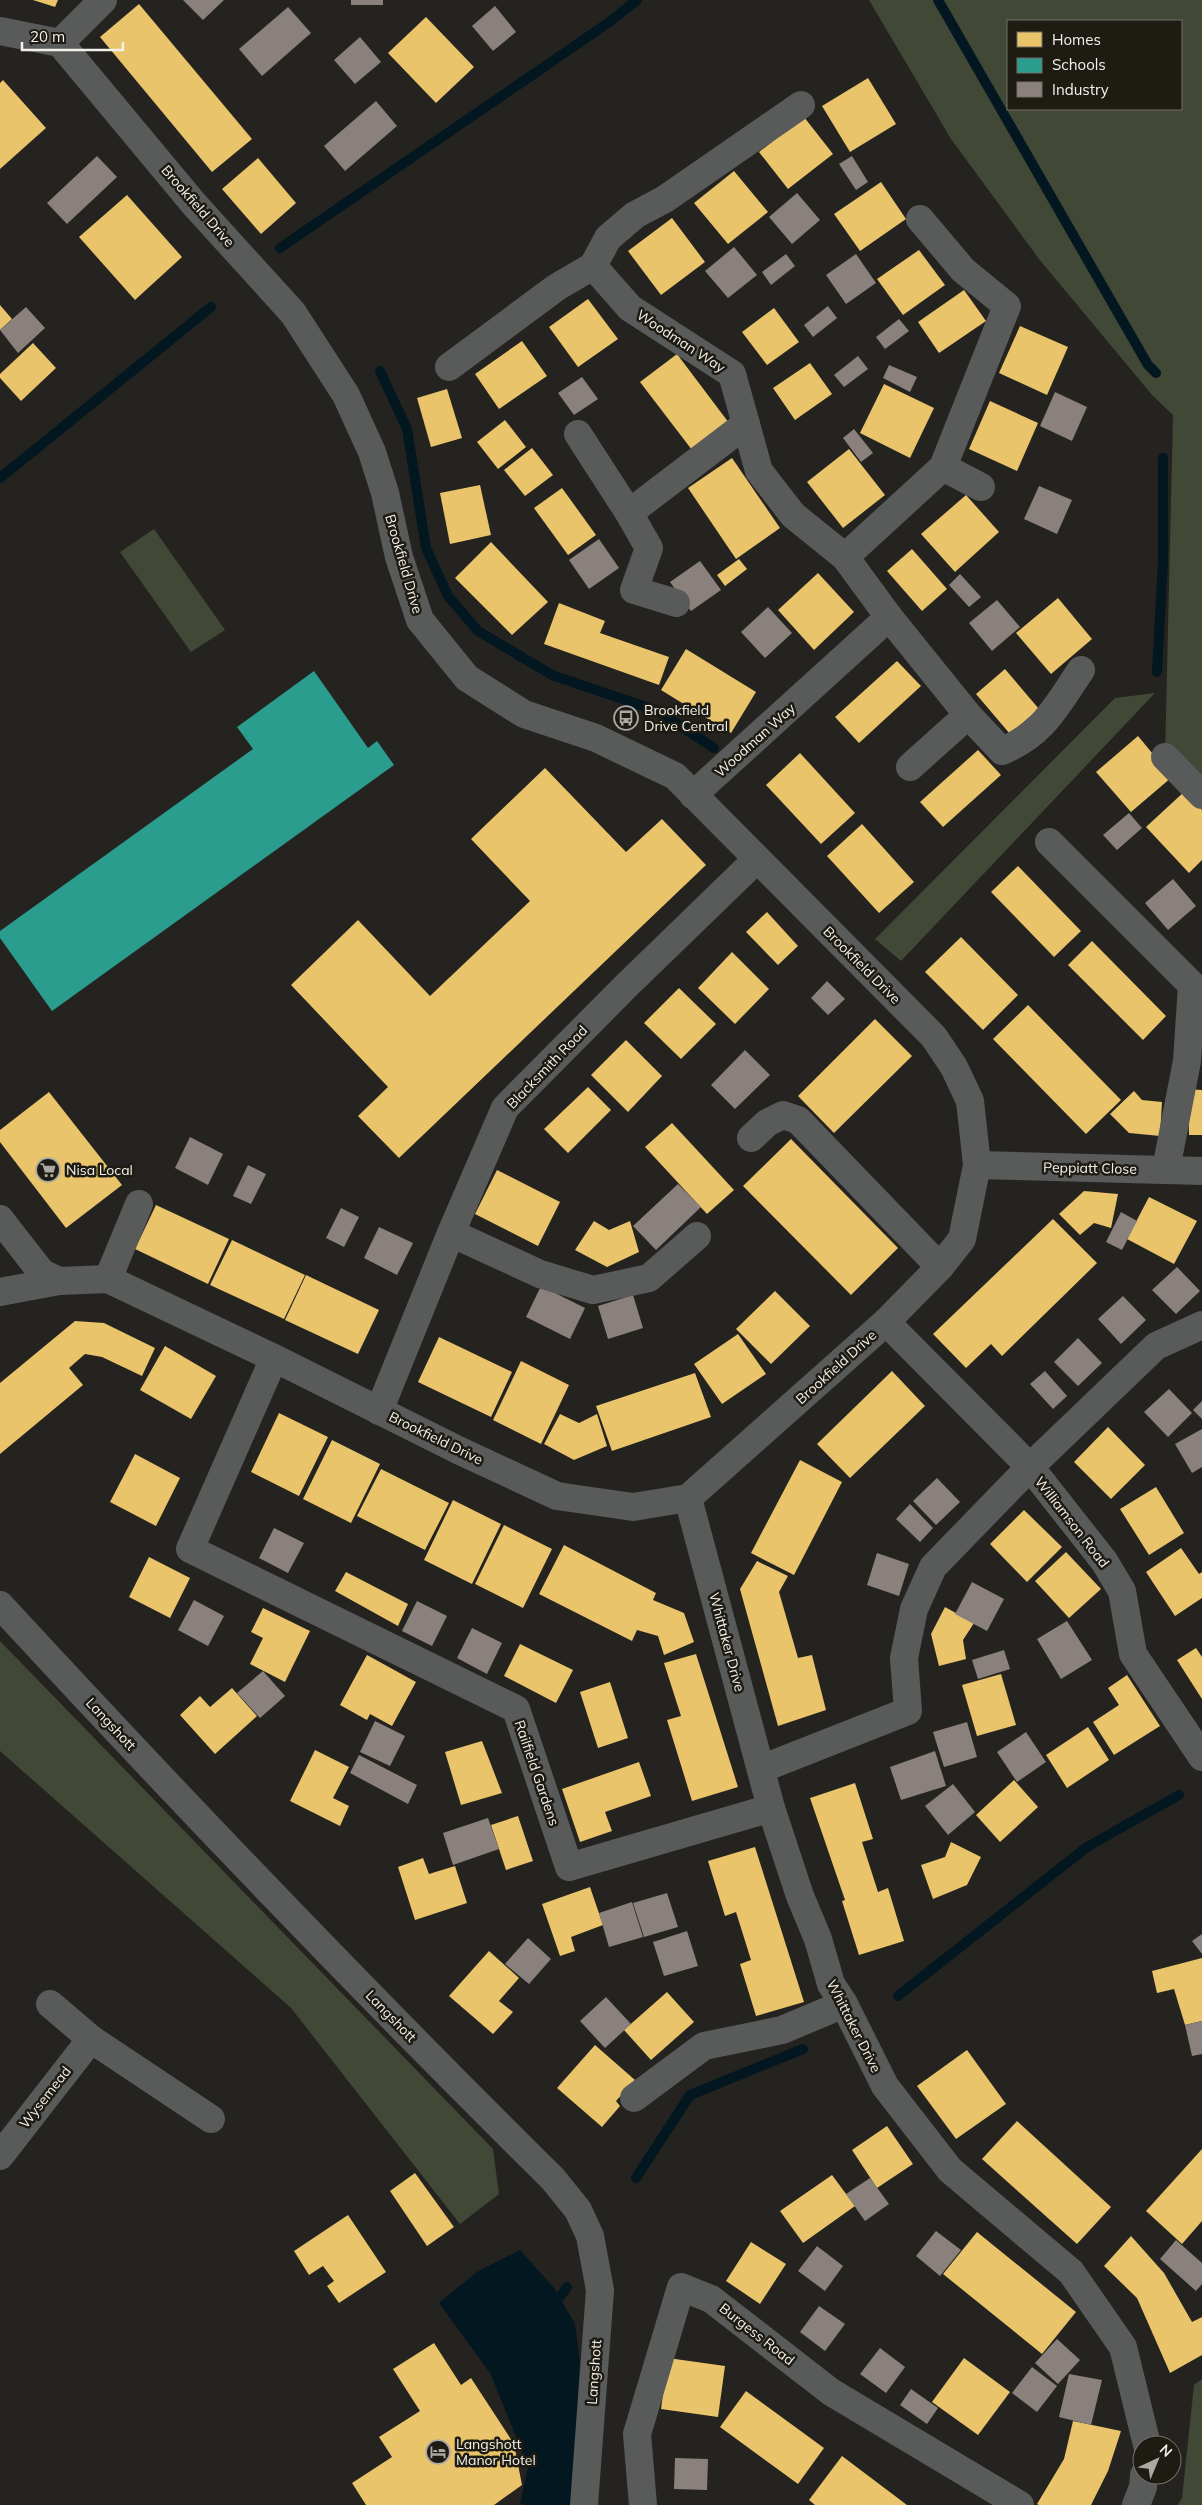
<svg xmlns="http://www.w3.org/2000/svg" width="1202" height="2505" viewBox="0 0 1202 2505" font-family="Mulish,sans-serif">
<rect width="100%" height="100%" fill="#25231f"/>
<g fill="#414836" fill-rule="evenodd">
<path d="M869 0H1202V784L1165 757 1173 415 1152 395 1039 259 951 139ZM1008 21H1181V109H1008Z"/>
<polygon points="154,529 225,630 191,652 120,552"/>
<polygon points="1155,693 901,961 875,939 1115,698"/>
<polygon points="0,1641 493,2149 499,2194 460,2224 291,2008 0,1751"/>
<polygon points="1202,2379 1202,2505 1178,2505 1182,2498 1194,2385"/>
</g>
<polygon fill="#031721" points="520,2250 554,2288 575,2324 580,2363 578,2395 583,2437 573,2505 523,2505 520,2503 528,2468 524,2456 490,2373 439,2303 477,2272"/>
<g fill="#e9c46a">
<polygon points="33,0 58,0 55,7"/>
<polygon points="139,4 252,139 212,172 100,37"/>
<polygon points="426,17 474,67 436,103 388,53"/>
<polygon points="868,78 896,124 850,152 822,106"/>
<polygon points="3,80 46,128 0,169 0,83"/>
<polygon points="804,117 833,154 788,189 759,152"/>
<polygon points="258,158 296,203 261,234 222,189"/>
<polygon points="734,171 768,212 728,244 694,203"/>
<polygon points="881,182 906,219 860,251 834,214"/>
<polygon points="127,195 182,257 135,300 79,237"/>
<polygon points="672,218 705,262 661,295 628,251"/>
<polygon points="919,250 945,285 903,315 877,279"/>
<polygon points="964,290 986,321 939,353 918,322"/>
<polygon points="588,299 618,339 578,367 549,327"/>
<polygon points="0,305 12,319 0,330"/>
<polygon points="774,308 799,342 767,365 742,332"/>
<polygon points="1020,326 1068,347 1047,395 999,373"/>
<polygon points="522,341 547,376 499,409 475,374"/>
<polygon points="33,343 56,368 21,401 0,378 0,374"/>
<polygon points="677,354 729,423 692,450 640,382"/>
<polygon points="810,363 832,394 795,420 773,388"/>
<polygon points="884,384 934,408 910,458 860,433"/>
<polygon points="447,389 462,438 431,447 417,398"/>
<polygon points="990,401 1038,423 1017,471 969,449"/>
<polygon points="505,420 526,447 498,469 477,442"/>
<polygon points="532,448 553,475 525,496 504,470"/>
<polygon points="849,449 885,495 843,528 807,482"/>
<polygon points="732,458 780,528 736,559 688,488"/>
<polygon points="480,485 491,535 450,544 440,493"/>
<polygon points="562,488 596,535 568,555 534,508"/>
<polygon points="966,495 999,532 955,572 921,534"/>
<polygon points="491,542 548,602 512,635 455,578"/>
<polygon points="912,549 947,589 922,611 887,571"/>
<polygon points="739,559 747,569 725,586 717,575"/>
<polygon points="818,573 854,612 814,650 778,610"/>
<polygon points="1058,598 1092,639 1051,674 1016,633"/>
<polygon points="559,603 605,621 600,633 669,657 659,685 544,644"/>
<polygon points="686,649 756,692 731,733 661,690"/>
<polygon points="897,661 921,686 859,743 835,717"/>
<polygon points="1005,669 1039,709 1010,734 976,694"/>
<polygon points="1138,736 1172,777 1131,812 1096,772"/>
<polygon points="978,750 1001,775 943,827 920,802"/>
<polygon points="800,753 855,813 821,844 766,785"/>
<polygon points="545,768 626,852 662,819 706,865 399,1158 358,1116 388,1087 291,985 358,920 430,996 530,901 471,839"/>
<polygon points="1185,791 1202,810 1202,860 1189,873 1146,827"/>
<polygon points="862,824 914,882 879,913 827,856"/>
<polygon points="1018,866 1081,931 1054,957 991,892"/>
<polygon points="767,912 798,946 778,965 746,932"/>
<polygon points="961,937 1018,995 983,1030 925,972"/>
<polygon points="1092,941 1166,1016 1143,1040 1068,965"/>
<polygon points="732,952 769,989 735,1024 698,988"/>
<polygon points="679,988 716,1024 681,1059 644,1023"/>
<polygon points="1028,1005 1121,1100 1086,1134 993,1039"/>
<polygon points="875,1019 912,1056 834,1133 798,1096"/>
<polygon points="626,1040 662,1076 628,1112 591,1075"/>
<polygon points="588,1087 611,1110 568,1153 544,1129"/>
<polygon points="1188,1089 1202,1090 1202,1135 1189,1135"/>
<polygon points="1134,1091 1142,1100 1162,1102 1160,1136 1129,1133 1110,1114"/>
<polygon points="49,1092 122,1185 66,1228 0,1142 0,1130"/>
<polygon points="672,1123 734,1190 707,1214 645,1147"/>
<polygon points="791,1139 898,1248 851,1295 743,1186"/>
<polygon points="497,1170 560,1202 538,1246 475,1214"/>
<polygon points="1084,1191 1118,1194 1111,1228 1094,1223 1080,1235 1059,1214"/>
<polygon points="1149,1197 1197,1221 1174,1264 1127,1239"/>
<polygon points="156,1205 229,1239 208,1284 135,1249"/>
<polygon points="1053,1219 1097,1263 1002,1356 991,1344 966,1368 933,1334"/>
<polygon points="594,1221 609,1230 630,1221 639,1252 607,1267 575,1250"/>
<polygon points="232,1240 305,1275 284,1319 210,1285"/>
<polygon points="306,1275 379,1310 358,1354 285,1320"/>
<polygon points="775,1291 810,1326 771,1364 736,1329"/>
<polygon points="75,1321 104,1323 155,1348 142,1376 102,1357 85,1354 69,1368 83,1385 0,1454 0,1383"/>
<polygon points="738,1334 766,1374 722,1404 694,1364"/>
<polygon points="439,1337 512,1372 491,1417 418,1382"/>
<polygon points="165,1346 216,1376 191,1419 140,1390"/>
<polygon points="521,1361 569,1385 541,1444 493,1420"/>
<polygon points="892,1371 925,1406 850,1478 817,1444"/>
<polygon points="695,1373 711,1417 612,1451 596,1406"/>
<polygon points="279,1413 328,1437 299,1496 251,1472"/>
<polygon points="560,1414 579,1423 597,1414 607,1446 574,1460 544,1444"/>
<polygon points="1108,1427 1145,1465 1111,1499 1074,1462"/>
<polygon points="332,1440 380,1464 351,1523 303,1499"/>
<polygon points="135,1454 180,1478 156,1526 110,1502"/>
<polygon points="800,1460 842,1482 794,1575 751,1553"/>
<polygon points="381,1469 449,1503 425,1550 357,1516"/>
<polygon points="1156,1487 1184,1533 1149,1555 1120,1509"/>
<polygon points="453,1500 501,1524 472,1584 424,1560"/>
<polygon points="1024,1510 1062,1547 1027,1582 990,1544"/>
<polygon points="504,1525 552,1549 523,1608 475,1584"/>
<polygon points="564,1545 656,1593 653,1600 684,1613 694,1642 664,1655 658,1636 637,1630 632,1641 539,1594"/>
<polygon points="1181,1548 1199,1574 1202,1572 1202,1598 1175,1616 1146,1572"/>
<polygon points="1066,1552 1101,1589 1069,1618 1035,1581"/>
<polygon points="149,1557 190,1578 170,1618 129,1597"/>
<polygon points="757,1561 788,1576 779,1592 798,1658 812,1655 826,1710 778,1726 740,1589"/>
<polygon points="346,1572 408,1604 398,1626 335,1591"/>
<polygon points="945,1607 974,1623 963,1640 966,1659 939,1666 931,1634"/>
<polygon points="263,1608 310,1631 285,1682 250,1664 263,1638 251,1632"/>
<polygon points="520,1644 573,1670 556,1703 504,1676"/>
<polygon points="1196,1648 1202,1657 1202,1699 1177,1660"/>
<polygon points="696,1654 738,1787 692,1801 667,1720 681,1716 664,1663"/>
<polygon points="367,1655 416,1682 392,1726 370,1714 367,1720 340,1705"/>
<polygon points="1001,1674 1016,1725 977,1736 962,1685"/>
<polygon points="1127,1675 1160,1726 1114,1755 1093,1722 1119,1705 1108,1688"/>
<polygon points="610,1682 628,1738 598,1748 580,1692"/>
<polygon points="232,1688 257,1716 215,1754 180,1715 200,1696 210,1707"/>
<polygon points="1088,1727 1109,1760 1067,1788 1046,1755"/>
<polygon points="482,1741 502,1793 461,1805 445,1752"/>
<polygon points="315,1750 349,1767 333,1798 349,1806 340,1826 290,1801"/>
<polygon points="639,1762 651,1796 605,1812 612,1831 580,1842 562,1789"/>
<polygon points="1014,1780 1038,1807 1000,1842 976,1815"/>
<polygon points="855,1783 873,1839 862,1842 878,1892 888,1888 904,1941 859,1955 842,1901 845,1900 810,1798"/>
<polygon points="518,1816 533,1861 506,1870 491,1825"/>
<polygon points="951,1842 981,1857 967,1885 933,1899 921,1865 945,1857"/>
<polygon points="755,1847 804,2002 756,2016 740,1964 751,1960 736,1912 725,1916 708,1861"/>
<polygon points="423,1858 429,1874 455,1866 467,1903 415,1920 398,1867"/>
<polygon points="590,1887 603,1925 571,1937 575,1951 560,1956 542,1904"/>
<polygon points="489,1951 519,1978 499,2001 513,2012 493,2034 449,1996"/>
<polygon points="1202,1958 1202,2021 1185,2025 1174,1989 1157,1993 1152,1971"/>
<polygon points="667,1992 694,2022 651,2060 624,2030"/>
<polygon points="595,2045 635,2080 616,2101 620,2106 602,2127 557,2088"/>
<polygon points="967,2050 1006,2104 956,2139 917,2086"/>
<polygon points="1017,2121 1111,2207 1077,2244 982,2159"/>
<polygon points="887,2126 913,2164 877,2188 852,2150"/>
<polygon points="1202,2149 1202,2221 1182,2244 1146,2211"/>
<polygon points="415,2173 454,2227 427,2246 390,2191"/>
<polygon points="832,2175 855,2206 803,2243 780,2211"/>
<polygon points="348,2215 386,2272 339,2303 327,2286 334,2281 323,2266 309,2275 294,2251"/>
<polygon points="977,2232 1076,2312 1042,2354 943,2274"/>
<polygon points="1131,2236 1164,2273 1192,2322 1202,2317 1202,2355 1170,2373 1137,2298 1104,2266"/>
<polygon points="751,2242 786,2264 760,2304 726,2281"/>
<polygon points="434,2343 461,2385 471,2378 514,2444 522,2485 494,2505 366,2505 352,2483 392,2457 379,2437 420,2411 393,2369"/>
<polygon points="668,2358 725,2366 718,2417 661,2409"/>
<polygon points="964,2358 1010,2392 978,2435 932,2402"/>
<polygon points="746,2391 824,2448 798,2484 720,2427"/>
<polygon points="1073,2421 1121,2431 1108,2471 1091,2505 1039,2505 1037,2504 1064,2459"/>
<polygon points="842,2456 907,2505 815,2505 809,2500"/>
</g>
<polygon fill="#2a9d8f" points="314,671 368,748 377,741 394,765 52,1011 0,938 0,931 253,749 237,727"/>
<g fill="#8a817c">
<polygon points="183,0 224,0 203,20"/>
<rect x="351" y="0" width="32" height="5"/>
<polygon points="495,6 516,32 493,51 472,26"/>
<polygon points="288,7 311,33 262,76 239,49"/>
<polygon points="360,37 381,62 355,84 334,60"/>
<polygon points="376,101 397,126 345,171 324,146"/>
<polygon points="97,156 117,177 67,224 47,203"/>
<polygon points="852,156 868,182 856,190 839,164"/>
<polygon points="797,193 820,220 792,244 769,217"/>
<polygon points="734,247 757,275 728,298 705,271"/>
<polygon points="786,254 795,266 771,285 762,272"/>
<polygon points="856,254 876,283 846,304 826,275"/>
<polygon points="828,306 837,318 813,337 804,325"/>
<polygon points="26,307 45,328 18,353 0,330"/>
<polygon points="899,319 909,331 885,349 876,337"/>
<polygon points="858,356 868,369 844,387 834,375"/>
<polygon points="889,365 917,377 910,392 883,378"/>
<polygon points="582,377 598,399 574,415 558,393"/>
<polygon points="1055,392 1087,407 1072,441 1040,426"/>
<polygon points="854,429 873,453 861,462 843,438"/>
<polygon points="1039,486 1072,500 1057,534 1024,519"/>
<polygon points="599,539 619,568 589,589 569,560"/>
<polygon points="700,561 721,590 691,611 670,582"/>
<polygon points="960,574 981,597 969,607 949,585"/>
<polygon points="997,600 1020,627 992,651 969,623"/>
<polygon points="768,607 792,633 765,658 741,632"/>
<polygon points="1129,813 1142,828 1117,850 1103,835"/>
<polygon points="1173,879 1196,906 1168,930 1145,903"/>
<polygon points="827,981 845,999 828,1015 811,998"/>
<polygon points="745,1050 770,1075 735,1109 711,1085"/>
<polygon points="190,1137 223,1154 208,1185 175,1168"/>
<polygon points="248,1165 266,1174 251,1204 233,1196"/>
<polygon points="678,1184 701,1207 656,1250 633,1226"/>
<polygon points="341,1208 359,1217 344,1247 326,1238"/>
<polygon points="1121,1212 1137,1221 1122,1250 1106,1242"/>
<polygon points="379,1227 413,1243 397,1275 364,1258"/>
<polygon points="1177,1267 1200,1291 1176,1314 1152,1290"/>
<polygon points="541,1286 585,1308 570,1339 526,1317"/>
<polygon points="633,1295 643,1328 608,1339 598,1306"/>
<polygon points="1123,1296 1146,1320 1121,1344 1098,1319"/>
<polygon points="1078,1338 1102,1363 1078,1386 1054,1362"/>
<polygon points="1045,1371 1067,1396 1053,1409 1030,1384"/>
<polygon points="1169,1389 1192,1413 1168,1437 1144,1412"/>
<polygon points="1202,1401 1202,1419 1193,1410"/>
<polygon points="1202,1429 1202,1467 1192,1473 1175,1444"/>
<polygon points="937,1478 960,1502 936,1525 913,1501"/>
<polygon points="910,1504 933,1528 920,1542 896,1519"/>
<polygon points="274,1528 304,1543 288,1573 259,1558"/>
<polygon points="877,1553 909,1564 899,1596 867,1585"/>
<polygon points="972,1582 1004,1599 987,1631 955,1614"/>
<polygon points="194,1600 224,1616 208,1646 178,1630"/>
<polygon points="417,1601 447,1616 432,1646 402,1631"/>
<polygon points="1067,1621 1092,1660 1061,1679 1037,1639"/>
<polygon points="472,1628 502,1643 487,1674 457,1658"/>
<polygon points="1004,1650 1010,1669 978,1679 972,1660"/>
<polygon points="263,1671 285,1696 260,1718 237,1693"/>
<polygon points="375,1721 405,1736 390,1766 360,1752"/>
<polygon points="967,1722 977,1757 944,1767 933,1732"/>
<polygon points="1026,1732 1046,1762 1017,1782 997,1752"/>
<polygon points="935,1751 946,1786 901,1800 890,1767"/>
<polygon points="359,1755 417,1785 408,1804 350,1773"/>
<polygon points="953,1784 975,1812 948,1835 925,1806"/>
<polygon points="488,1818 499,1849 453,1865 443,1833"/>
<polygon points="667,1893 678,1927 644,1937 633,1903"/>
<polygon points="632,1902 643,1937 609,1947 599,1913"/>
<polygon points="687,1931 698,1966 664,1976 653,1942"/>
<polygon points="1202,1934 1202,1954 1192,1941"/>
<polygon points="528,1938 551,1959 529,1984 505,1964"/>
<polygon points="606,1997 631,2024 605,2048 580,2021"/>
<polygon points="1202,2021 1202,2054 1192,2056 1185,2025"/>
<polygon points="870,2178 889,2204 865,2221 846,2194"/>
<polygon points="936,2231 961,2250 940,2276 916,2256"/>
<polygon points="1176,2240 1202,2263 1202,2284 1196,2291 1160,2259"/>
<polygon points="817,2246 843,2266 825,2291 798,2271"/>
<polygon points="819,2306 845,2324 825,2351 800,2332"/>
<polygon points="1057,2339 1080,2360 1058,2384 1035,2363"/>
<polygon points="880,2348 905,2367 886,2393 860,2374"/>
<polygon points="1032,2367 1057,2386 1037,2412 1012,2393"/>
<polygon points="1069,2374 1102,2380 1091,2425 1059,2417"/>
<polygon points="911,2389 938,2408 927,2424 900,2405"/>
<polygon points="675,2458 708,2459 707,2490 674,2489"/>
</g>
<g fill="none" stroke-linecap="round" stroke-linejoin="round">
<g stroke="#031721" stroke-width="10">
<polyline points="938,0 1148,365 1156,373"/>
<polyline points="280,248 608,23 637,0"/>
<polyline points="380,371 407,429 426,548 448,596 478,631 552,675 658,711 714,748"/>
<polyline points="0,478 211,307"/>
<polyline points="1157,672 1163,561 1163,458"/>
<polyline points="898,1996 1087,1847 1179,1795"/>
<polyline points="636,2178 690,2095 803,2049"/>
<polyline points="560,2297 567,2287"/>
</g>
<g stroke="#595b5a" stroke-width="28">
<polyline points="0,31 60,43 194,204 293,313 346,395 372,452 385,493 399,557 420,620 467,678 524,714 596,738 675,776 934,1037 954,1067 970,1101 977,1165 962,1239 940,1267 886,1322 688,1498 633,1507 557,1496 458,1450 274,1358 108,1279 59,1281 0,1292"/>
<polyline points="60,43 103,0"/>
<polyline points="593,266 608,238 635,215 665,199 801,105"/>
<polyline points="449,367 557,287 593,266 630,308 732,374 759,471 793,515 845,557 889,617 693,795"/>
<polyline points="578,434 629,513 649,548 634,590 676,603"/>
<polyline points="943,467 981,487"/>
<polyline points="629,513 746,424"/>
<polyline points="845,557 943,467 1007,306 963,270 920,219"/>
<path d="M889 617 968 715 1002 751C1044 734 1057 705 1081 670"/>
<polyline points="1165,757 1202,795"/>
<polyline points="910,767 968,715"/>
<polyline points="1049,842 1192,985 1187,1061 1166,1169"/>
<polyline points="751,1138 767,1123 783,1115 798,1120 940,1267"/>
<polyline points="977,1165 1202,1171"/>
<polyline points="0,1219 42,1273 59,1281"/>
<polyline points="451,1233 540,1274 593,1290 649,1278 697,1236"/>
<polyline points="108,1279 139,1204"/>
<polyline points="886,1322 1030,1467 1104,1561 1122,1591 1133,1654 1202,1757"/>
<polyline points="274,1358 190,1549 516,1709 569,1867 771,1808"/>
<polyline points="379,1411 451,1233 505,1108 625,987 757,859"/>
<polyline points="688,1498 771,1808 800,1896 818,1939 831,1984 844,2004 885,2086 950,2170 1071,2272 1123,2347 1147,2445"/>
<path d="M0 1605C180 1800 364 1992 553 2179L578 2210 590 2236 600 2290 584 2505"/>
<polyline points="761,1769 908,1711 904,1658 914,1609 933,1567 1030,1467 1156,1346 1202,1325"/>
<polyline points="50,2004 91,2039 211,2119"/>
<polyline points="634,2098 704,2046 782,2030 844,2004"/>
<polyline points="0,2156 91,2039"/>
<polyline points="643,2505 637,2434 681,2287 711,2299 831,2392 1020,2505"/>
<polyline points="1136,2505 1143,2487 1144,2475"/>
</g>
</g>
<defs>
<g id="bus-ring" transform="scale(1.25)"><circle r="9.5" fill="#1e1b13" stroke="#aca9a4" stroke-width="1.5"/><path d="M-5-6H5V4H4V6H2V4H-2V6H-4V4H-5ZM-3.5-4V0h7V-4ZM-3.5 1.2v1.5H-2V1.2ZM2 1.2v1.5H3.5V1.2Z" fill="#aca9a4"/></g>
<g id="supermarket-ring" transform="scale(1.25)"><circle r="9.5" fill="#1e1b13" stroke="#aca9a4" stroke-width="1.5"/><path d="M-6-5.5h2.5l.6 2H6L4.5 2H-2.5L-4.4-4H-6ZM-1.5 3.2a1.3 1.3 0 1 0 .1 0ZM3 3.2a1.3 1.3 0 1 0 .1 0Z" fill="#aca9a4"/></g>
<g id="hotel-ring" transform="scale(1.25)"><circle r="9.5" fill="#1e1b13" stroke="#aca9a4" stroke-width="1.5"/><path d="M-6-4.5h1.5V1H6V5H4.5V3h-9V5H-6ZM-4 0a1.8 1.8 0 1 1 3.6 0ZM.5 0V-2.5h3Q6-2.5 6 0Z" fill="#aca9a4"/></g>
</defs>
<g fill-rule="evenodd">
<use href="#bus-ring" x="626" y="718"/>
<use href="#supermarket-ring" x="48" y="1170"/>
<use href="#hotel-ring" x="438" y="2452"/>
</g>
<g text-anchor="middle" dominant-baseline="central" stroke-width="5" stroke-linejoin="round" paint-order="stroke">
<g font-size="14" fill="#f4f1ec" stroke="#1e1b13">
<text transform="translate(198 206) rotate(49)">Brookfield Drive</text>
<text transform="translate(681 341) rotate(33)">Woodman Way</text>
<text transform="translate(404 564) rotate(74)">Brookfield Drive</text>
<text transform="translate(755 740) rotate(-42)">Woodman Way</text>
<text transform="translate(862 965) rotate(45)">Brookfield Drive</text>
<text transform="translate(547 1067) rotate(-46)">Blacksmith Road</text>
<text transform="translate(1090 1168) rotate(1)">Peppiatt Close</text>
<text transform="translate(836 1367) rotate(-42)">Brookfield Drive</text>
<text transform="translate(436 1438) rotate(26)">Brookfield Drive</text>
<text transform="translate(1072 1522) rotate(52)">Williamson Road</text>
<text transform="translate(727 1642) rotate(75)">Whittaker Drive</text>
<text transform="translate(111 1724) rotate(47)">Langshott</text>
<text transform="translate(537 1773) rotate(71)">Railfield Gardens</text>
<text transform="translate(391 2016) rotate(46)">Langshott</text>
<text transform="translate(854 2026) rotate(63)">Whittaker Drive</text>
<text transform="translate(45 2097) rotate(-52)">Wysemead</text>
<text transform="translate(757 2334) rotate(38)">Burgess Road</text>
<text transform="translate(594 2372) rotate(-86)">Langshott</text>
</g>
<g font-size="14" fill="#f4f1ec" stroke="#1e1b13" text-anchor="start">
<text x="644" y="710">Brookfield<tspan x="644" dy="16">Drive Central</tspan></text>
<text x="66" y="1170">Nisa Local</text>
<text x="456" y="2444">Langshott<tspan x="456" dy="16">Manor Hotel</tspan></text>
</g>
</g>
<rect x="1007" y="20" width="175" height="90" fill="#1e1b13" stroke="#74716a"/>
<rect x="1017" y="32" width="25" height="15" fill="#e9c46a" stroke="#74716a"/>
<text x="1052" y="45" font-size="15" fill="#f4f1ec">Homes</text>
<rect x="1017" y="58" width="25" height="15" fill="#2a9d8f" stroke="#74716a"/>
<text x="1052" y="70" font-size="15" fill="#f4f1ec">Schools</text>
<rect x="1017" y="82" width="25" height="15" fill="#8a817c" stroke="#74716a"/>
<text x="1052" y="95" font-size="15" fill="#f4f1ec">Industry</text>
<g transform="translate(1157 2460) rotate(44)"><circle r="24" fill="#1e1b13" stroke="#74716a"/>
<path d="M0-4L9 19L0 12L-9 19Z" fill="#aca9a4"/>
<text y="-8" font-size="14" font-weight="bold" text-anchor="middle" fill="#f4f1ec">N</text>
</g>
<path d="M22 42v8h101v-8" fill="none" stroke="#f4f1ec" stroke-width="2.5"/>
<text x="30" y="42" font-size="15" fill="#f4f1ec" stroke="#1e1b13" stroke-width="4" paint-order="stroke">20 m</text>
</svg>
